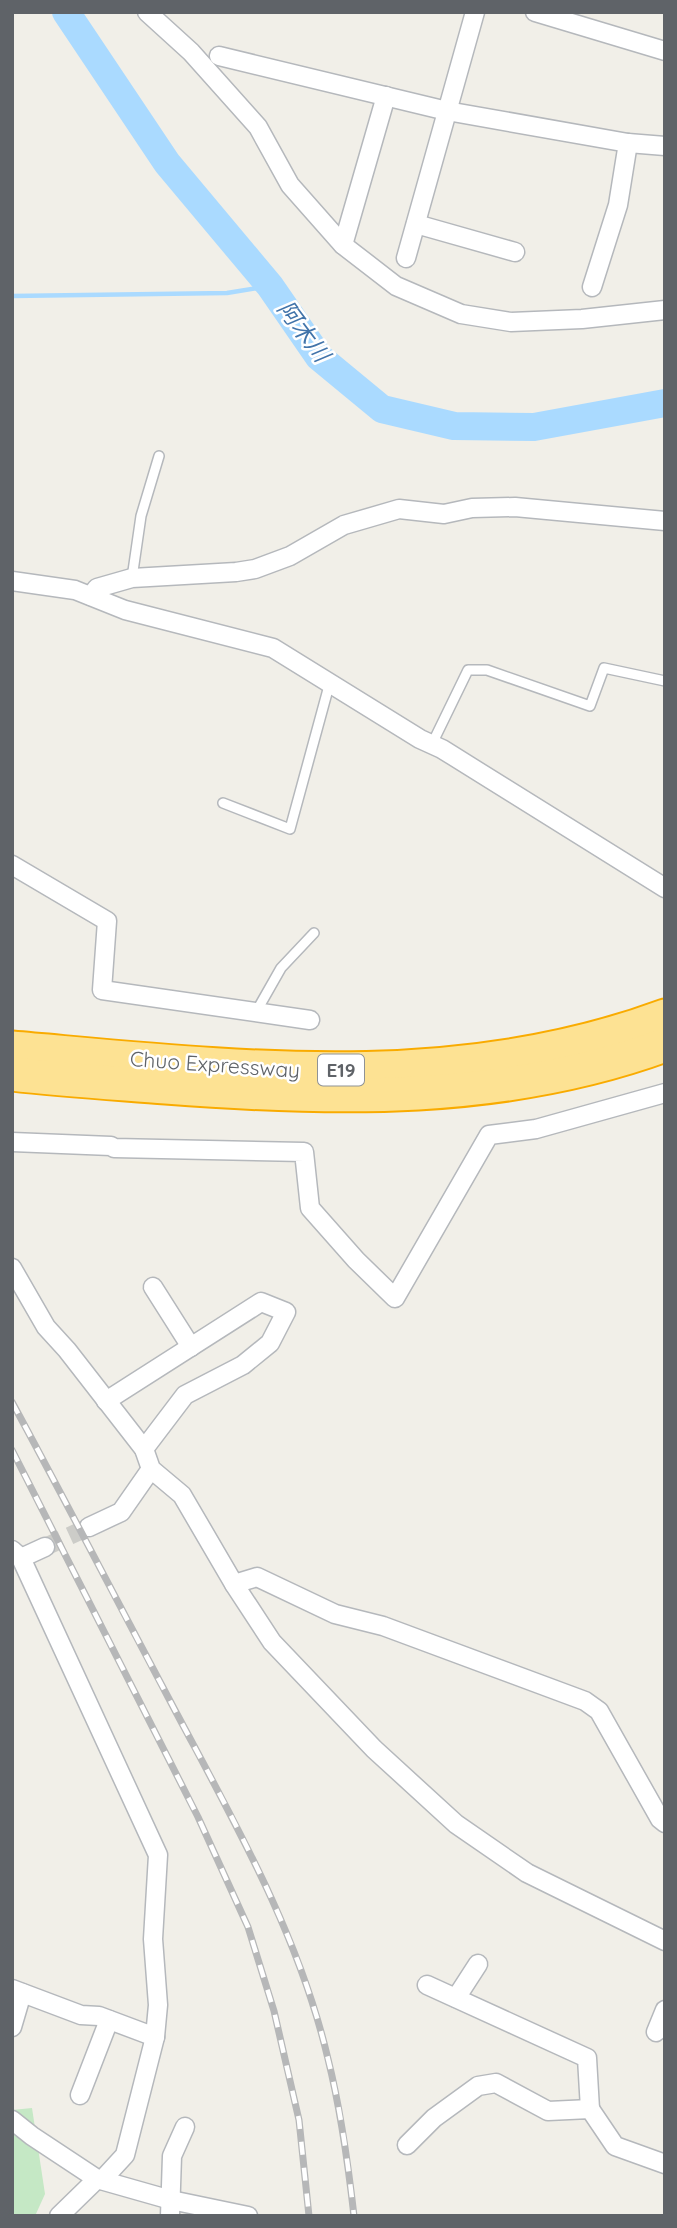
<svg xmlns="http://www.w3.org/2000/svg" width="677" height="2228" viewBox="0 0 677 2228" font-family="Quicksand,'Noto Sans JP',sans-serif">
<rect width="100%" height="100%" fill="#f1efe8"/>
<polygon fill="#c5e8c5" points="32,2108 45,2194 35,2216 12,2216 12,2110"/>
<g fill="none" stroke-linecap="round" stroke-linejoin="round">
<polyline stroke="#aadaff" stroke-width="4.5" points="12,296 227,293 270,286"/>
<polyline stroke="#aadaff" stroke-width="28" points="66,12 167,163 270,286 319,357 382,409 454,426 534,427 665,403"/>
<polyline stroke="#ccccc8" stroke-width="18" stroke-dasharray="18 9" stroke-linecap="butt" points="45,1547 89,1527"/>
<g stroke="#b5b8bc" stroke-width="12">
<g id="service">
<polyline points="132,578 141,516 159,456"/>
<polyline points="432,744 468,670 487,670 590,706 604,668 665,681"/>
<polyline points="223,803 290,829 330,682"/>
<polyline points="256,1012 281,968 314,933"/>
</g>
</g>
<g stroke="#b5b8bc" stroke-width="21">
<g id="minor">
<polyline points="147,12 191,52 258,127 290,185 343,245 396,286 461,314 511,322 582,319 665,310"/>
<polyline points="535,12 665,51"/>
<polyline points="219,56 447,111 628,143 665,146"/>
<polyline points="416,224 515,252"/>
<polyline points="343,245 386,96"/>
<polyline points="406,258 475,12"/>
<polyline points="592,287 618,205 628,143"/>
<polyline points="12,581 75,590 125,610 273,648 420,739 442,749 665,888"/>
<polyline points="91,596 97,588 132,578 236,572 255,569 290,556 344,525 399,509 444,514 472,508 515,507 665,521"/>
<polyline points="12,865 107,921 102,990 310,1020"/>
<polyline points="12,1142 111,1146 114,1148 304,1152 310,1208 356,1260 395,1298 489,1135 536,1129 665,1093"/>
<polyline points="12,1268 46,1327 67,1350 144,1449 151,1469 182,1495 234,1584 272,1642 374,1749 456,1824 527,1873 665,1941"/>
<polyline points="153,1287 191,1347"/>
<polyline points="106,1401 261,1302 286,1312 270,1343 243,1365 185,1395 144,1449"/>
<polyline points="89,1527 121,1512 151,1469"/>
<polyline points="12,1550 21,1558 158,1855 153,1939 158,2005 155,2037 125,2155 102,2180"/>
<polyline points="21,1558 45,1547"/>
<polyline points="234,1584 257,1577 335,1614 383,1626 585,1701 599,1711 660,1819 665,1823"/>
<polyline points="427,1985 587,2058 590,2109"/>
<polyline points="12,1989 81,2015 99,2016 155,2037"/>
<polyline points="456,1998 478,1964"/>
<polyline points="12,2027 22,1993"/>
<polyline points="656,2032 665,2010"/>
<polyline points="80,2095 109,2020"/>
<polyline points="12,2120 32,2136 97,2179 171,2200 248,2216"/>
<polyline points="407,2145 434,2118 478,2086 496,2083 548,2111 590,2109 615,2146 665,2164"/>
<polyline points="59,2216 97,2179"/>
<polyline points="170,2216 172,2156 185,2127"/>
</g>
</g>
<g stroke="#f9ab00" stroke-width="37">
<g id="motorway">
<path d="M12 1048C232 1067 452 1095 665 1016"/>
<path d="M12 1074C63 1080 115 1083 166 1087 334 1100 504 1104 665 1045"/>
</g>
</g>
<use href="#service" stroke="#fff" stroke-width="9"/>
<use href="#minor" stroke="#fff" stroke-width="18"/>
<use href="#motorway" stroke="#fde293" stroke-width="33"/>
<g stroke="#b6b7b8" stroke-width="7">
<g id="rail">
<path d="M12 1402C65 1500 116 1599 168 1697 229 1813 298 1930 328 2059 341 2111 348 2163 354 2216"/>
<polyline points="12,1450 198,1817 248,1927 274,2011 299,2120 309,2216"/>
</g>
</g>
<use href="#rail" stroke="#fff" stroke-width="4.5" stroke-dasharray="13" stroke-linecap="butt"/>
</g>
<g text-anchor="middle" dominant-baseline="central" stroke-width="5" stroke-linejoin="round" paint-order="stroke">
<rect fill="#fff" stroke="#8f9295" stroke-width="2" x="318" y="1054.5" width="46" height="31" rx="5"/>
<g font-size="19" font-weight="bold" fill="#5f6368">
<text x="341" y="1070">E19</text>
</g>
<g font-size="21" fill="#5f6368" stroke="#fff">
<text transform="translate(215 1064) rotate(4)">Chuo Expressway</text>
</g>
<g font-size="23" font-style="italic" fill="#4174aa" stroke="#fff">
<text transform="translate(304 331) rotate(53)">阿木川</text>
</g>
</g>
<rect width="677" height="2228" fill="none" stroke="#5f6368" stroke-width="28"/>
</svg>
